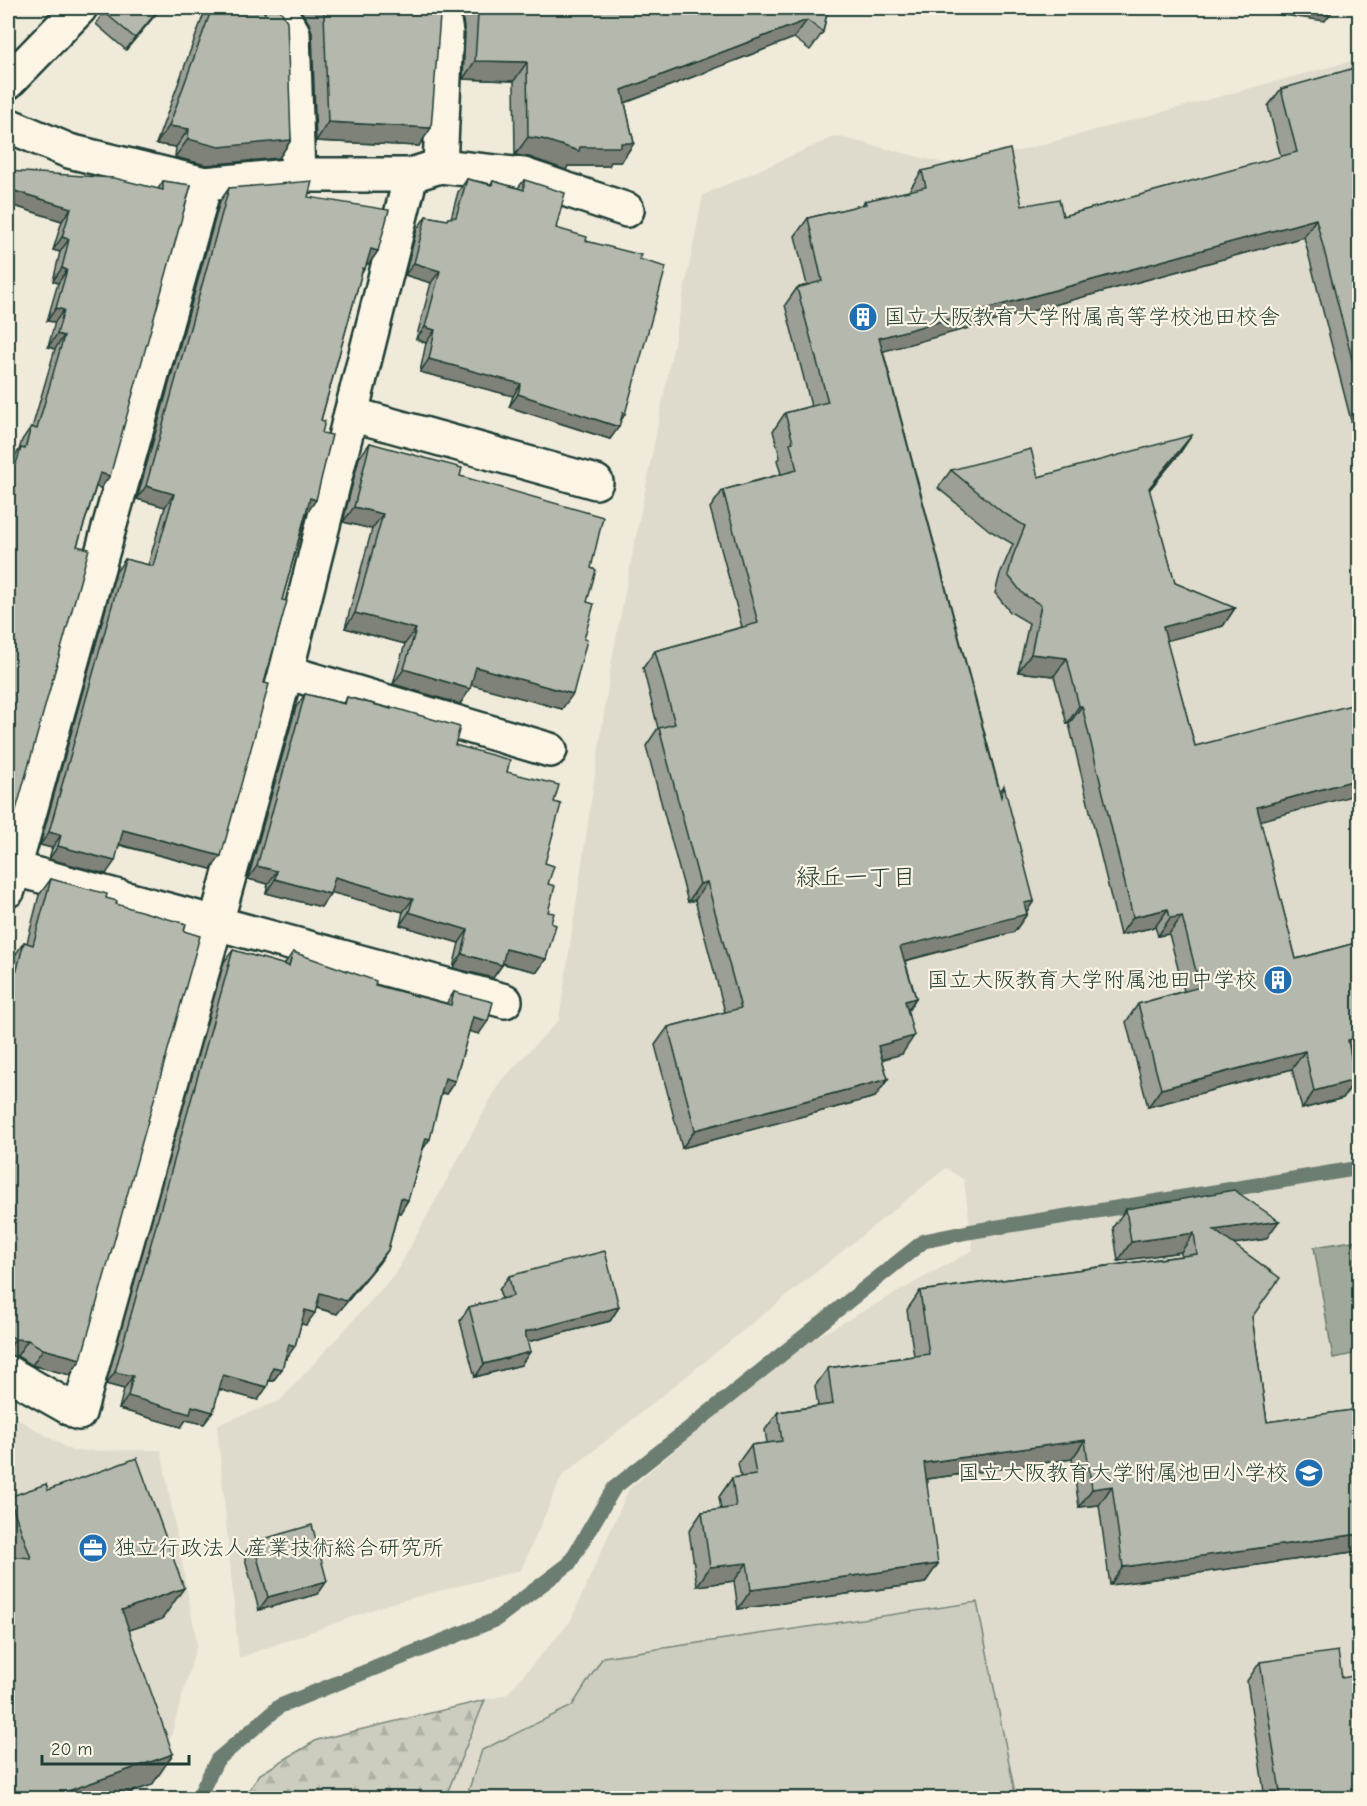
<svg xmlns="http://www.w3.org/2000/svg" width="1367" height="1806" viewBox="0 0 1367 1806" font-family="'Comic Neue','Klee One',sans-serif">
<defs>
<pattern id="forest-firs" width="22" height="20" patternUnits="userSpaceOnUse" patternTransform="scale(1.5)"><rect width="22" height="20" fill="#cccdbf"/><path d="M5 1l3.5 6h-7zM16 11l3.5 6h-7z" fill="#afb1a5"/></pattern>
</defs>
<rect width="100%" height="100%" fill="#efeada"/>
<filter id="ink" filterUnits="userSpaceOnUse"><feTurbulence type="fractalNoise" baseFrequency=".0167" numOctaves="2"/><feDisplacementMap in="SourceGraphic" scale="12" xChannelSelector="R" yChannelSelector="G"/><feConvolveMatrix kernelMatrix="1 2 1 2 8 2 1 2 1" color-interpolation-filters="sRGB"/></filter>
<g filter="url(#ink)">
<g fill="#dedbcc">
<polygon points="1359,59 1359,1798 244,1798 260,1774 317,1740 506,1695 570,1622 629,1489 792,1351 973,1250 964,1180 946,1168 562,1476 521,1570 388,1604 239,1658 217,1425 280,1401 396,1273 500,1082 559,1020 612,659 703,195 836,136 959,167"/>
<polygon points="8,1413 72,1451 161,1450 197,1644 166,1753 143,1798 8,1798"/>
</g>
<polygon fill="#cccdbf" stroke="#76857a" stroke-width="1.5" points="977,1602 1016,1798 466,1798 482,1750 572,1706 603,1657"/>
<polygon fill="url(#forest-firs)" stroke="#76857a" stroke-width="1.5" points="485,1700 445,1798 244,1798 260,1774 317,1740"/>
<polygon fill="#9fa89a" stroke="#6c7d71" stroke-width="1.5" points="1359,1240 1359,1353 1333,1358 1314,1247"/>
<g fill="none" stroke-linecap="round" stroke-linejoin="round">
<polyline stroke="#6c7d71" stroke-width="15" points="198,1798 217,1760 280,1706 495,1620 569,1564 614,1488 924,1241 968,1232 1360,1168"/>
<g stroke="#1f3d34" stroke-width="38">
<g id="street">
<polyline points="277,8 293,33 298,175"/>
<polyline points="8,82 80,8"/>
<polyline points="8,125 69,151 205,184 298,175 411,175 286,672 79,1413 8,1373"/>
<polyline points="440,166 446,33 442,8"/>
<polyline points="411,175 440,166 523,175 627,210"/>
<polyline points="351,414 596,482"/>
<polyline points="286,672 550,750"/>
<polyline points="8,867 505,1001"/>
<polyline points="8,890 205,184"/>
</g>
</g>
<use href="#street" stroke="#fcf5e5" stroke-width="33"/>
</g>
<g fill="#9c9f95" stroke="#1f3d34" stroke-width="1.5">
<polygon points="161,8 126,50 96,24 104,12"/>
<polygon points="206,8 279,8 291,140 279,158 206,165 175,157 176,147 156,144"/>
<polygon points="299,8 439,8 419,146 316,141 312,32 309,23"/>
<polygon points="461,8 828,8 823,32 810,50 794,38 625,103 634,143 621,162 611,162 609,166 568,166 566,170 529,157 515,155 514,81 463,79 465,34"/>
<polygon points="1359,70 1359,435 1355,436 1304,237 883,351 1000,791 1004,786 1027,914 1014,932 905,961 916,998 908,1011 902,1054 882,1059 888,1079 875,1097 682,1148 655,1045 668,1027 725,1012 695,900 688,902 646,746 658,728 643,668 655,651 742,627 710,508 723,490 781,474 777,460 780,457 773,431 785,413 811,406 785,305 797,288 807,285 795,236 808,218 862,205 865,201 910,191 910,189 922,171 1022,206 1063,216 1281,157 1268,106 1281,89"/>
<polygon points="467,179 491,184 493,181 518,188 524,180 556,228 586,241 639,259 625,414 610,439 509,407 513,396 420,372 426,343 416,339 431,283 405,275 417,229 426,216 447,220 448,218 451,218 458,192"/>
<polygon points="163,181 191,185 101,488 96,487 77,546 13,821 11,464 12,460 19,450 22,440 31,427 32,428 55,349 48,347 55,322 47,321 58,283 53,281 60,252 53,250 62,221 8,204 158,189"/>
<polygon points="229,188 308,197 378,251 369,264 367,264 361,275 321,420 322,433 307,513 306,513 282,600 211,869 119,845 106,874 49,859 52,848 40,845 116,572 125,559 148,565 165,507 137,499 220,201"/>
<polygon points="370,443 460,476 591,568 587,602 562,709 471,684 470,689 460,704 393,684 405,644 345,628 372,529 343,522 359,458"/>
<polygon points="1180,453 1149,490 1175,583 1235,608 1223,626 1166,640 1195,746 1260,821 1296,959 1359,942 1359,1052 1350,1054 1355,1080 1343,1098 1302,1109 1292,1069 1148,1107 1126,1022 1138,1004 1184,991 1169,934 1158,936 1155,927 1120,935 1069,724 1067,724 1054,676 1018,672 1029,623 1010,612 995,593 1000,574 1013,544 989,530 938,488 951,470 1038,477"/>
<polygon points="305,694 343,703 347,697 390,708 391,707 455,745 507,772 554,802 545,863 548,884 548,912 551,923 546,959 537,972 503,964 493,978 453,968 459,943 400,925 403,912 331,892 321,907 266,893 268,884 248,879 296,707"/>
<polygon points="51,879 106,898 116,904 81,1359 70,1375 32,1365 17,1356 8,1356 8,967 11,968 13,958 24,942 27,943 39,895"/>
<polygon points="233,950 284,965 293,952 375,985 446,1004 454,992 479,1034 469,1031 455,1081 446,1094 442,1093 423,1149 408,1200 400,1213 398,1212 388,1250 379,1263 337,1314 316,1308 306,1325 301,1324 295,1346 285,1358 282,1369 273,1381 269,1381 258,1400 219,1389 213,1412 204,1424 186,1420 181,1427 119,1409 124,1389 106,1384 224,962"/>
<polygon points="1126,1209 1266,1239 1233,1244 1252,1317 1267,1422 1359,1409 1359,1551 1110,1585 1099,1505 1079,1507 1072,1459 927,1479 925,1583 738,1609 734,1581 697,1586 689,1531 702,1512 721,1510 719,1497 732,1478 741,1477 738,1463 751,1445 767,1443 765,1430 778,1412 818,1406 815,1386 828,1368 914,1356 907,1310 920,1291 1181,1256 1181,1252 1118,1261 1113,1227"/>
<polygon points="509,1276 619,1307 610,1321 527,1342 521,1365 475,1377 460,1321 469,1307 502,1299 499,1290"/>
<polygon points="48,1490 162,1619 129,1630 152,1785 8,1798 8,1499 9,1497"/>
<polygon points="253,1542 318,1594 259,1610 244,1555"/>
<polygon points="1260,1662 1342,1678 1359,1798 1265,1798 1247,1681"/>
</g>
<g fill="#7f8279" stroke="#1f3d34" stroke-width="1.5">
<polygon points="160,8 161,8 126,50 135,38"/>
<polygon points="1233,8 1335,8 1325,21"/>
<polygon points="807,20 794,38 609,109 622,90"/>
<polygon points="475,61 527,62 514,81 463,79"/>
<polygon points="328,122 431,128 419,146 316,141"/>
<polygon points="169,126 189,129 176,147 156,144"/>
<polygon points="528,137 542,139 580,147 621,143 634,143 621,162 611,162 609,166 568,166 566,170 529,157 515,155"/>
<polygon points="188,139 291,140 279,158 206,165 175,157"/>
<polygon points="8,189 71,208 62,221 8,204"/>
<polygon points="1316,219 1304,237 866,356 879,338"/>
<polygon points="62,237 69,239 60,252 53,250"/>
<polygon points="371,249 378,251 369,264 362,262"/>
<polygon points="414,263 440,271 431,283 405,275"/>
<polygon points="62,268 67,270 58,283 53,281"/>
<polygon points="56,308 64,310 55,322 47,321"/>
<polygon points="425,327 435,330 426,343 416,339"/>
<polygon points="57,334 64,336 55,349 48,347"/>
<polygon points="429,359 521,384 513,396 420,372"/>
<polygon points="518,394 619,427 610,439 509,407"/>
<polygon points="1192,435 1180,453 1136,506 1149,488"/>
<polygon points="100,473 110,476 101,488 91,486"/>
<polygon points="146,486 174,494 165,507 137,499"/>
<polygon points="310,498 316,500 307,513 301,511"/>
<polygon points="354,507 383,514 372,529 343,522"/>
<polygon points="1235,608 1223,626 1150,645 1163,627"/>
<polygon points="355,613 416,629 405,644 345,628"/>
<polygon points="1031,654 1067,658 1054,676 1018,672"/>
<polygon points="476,667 573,694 562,709 465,683"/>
<polygon points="404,669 470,689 460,704 393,684"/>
<polygon points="1079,706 1082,706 1069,724 1067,724"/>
<polygon points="1359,779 1359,794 1244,825 1257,807"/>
<polygon points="8,820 13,821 8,829"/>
<polygon points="123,830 221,856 211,869 114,843"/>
<polygon points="49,832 61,835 52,848 40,845"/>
<polygon points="58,846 115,861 106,874 49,859"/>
<polygon points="257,866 277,871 268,884 248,879"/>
<polygon points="335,877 413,899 403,912 326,891"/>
<polygon points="275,879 330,894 321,907 266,893"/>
<polygon points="707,882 695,900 688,902 700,884"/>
<polygon points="1034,901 1025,914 1027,914 1014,932 888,965 900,947 1024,903"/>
<polygon points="1168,909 1155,927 1120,935 1133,917"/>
<polygon points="409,912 468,930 459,943 400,925"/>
<polygon points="1182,916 1169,934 1158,936 1170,918"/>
<polygon points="506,949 546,959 537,972 497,962"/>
<polygon points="462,954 502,965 493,978 453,968"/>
<polygon points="916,998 904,1016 905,1001"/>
<polygon points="473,1017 488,1021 479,1034 464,1030"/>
<polygon points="914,1036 902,1054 866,1064 878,1046"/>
<polygon points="1359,1037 1359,1052 1335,1058 1348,1040"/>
<polygon points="1305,1051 1292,1069 1148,1107 1161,1089"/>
<polygon points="445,1078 455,1081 446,1094 436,1091"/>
<polygon points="888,1079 875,1097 682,1148 695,1130"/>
<polygon points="1355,1080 1343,1098 1302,1109 1314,1091"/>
<polygon points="426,1138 430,1139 421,1152"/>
<polygon points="401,1198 408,1200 400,1213 393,1211"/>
<polygon points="1279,1221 1266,1239 1201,1249 1214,1230"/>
<polygon points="1194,1233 1181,1252 1118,1261 1131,1242"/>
<polygon points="388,1250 379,1263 337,1314 312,1306 320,1293"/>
<polygon points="619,1307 610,1321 515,1345 525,1332"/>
<polygon points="305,1310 315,1313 306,1325 297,1323"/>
<polygon points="15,1339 28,1340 17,1356 8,1356 8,1350"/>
<polygon points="289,1344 295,1346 286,1359 280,1357"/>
<polygon points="43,1349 81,1359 70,1375 32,1365"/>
<polygon points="530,1352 521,1365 475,1377 484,1364"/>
<polygon points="273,1367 282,1369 273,1381 264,1380"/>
<polygon points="115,1372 133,1376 124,1389 106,1384"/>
<polygon points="223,1375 267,1387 258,1400 214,1388"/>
<polygon points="128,1396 192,1406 213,1412 204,1424 186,1420 181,1427 119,1409"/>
<polygon points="1085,1440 1072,1459 911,1481 924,1463"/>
<polygon points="1112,1486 1099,1505 1079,1507 1092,1489"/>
<polygon points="1359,1534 1359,1551 1110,1585 1123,1567"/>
<polygon points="747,1563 734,1581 697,1586 710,1567"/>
<polygon points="938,1564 925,1583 738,1609 751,1590"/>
<polygon points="327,1581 318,1594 259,1610 268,1597"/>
<polygon points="184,1588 162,1619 100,1640 122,1610"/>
<polygon points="173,1754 152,1785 114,1798 48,1798"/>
</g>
<g fill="#b5b9ad" stroke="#1f3d34" stroke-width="1.5">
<polygon points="108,8 160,8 135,38 104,12"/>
<polygon points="212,8 262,8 265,14 265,8 279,8 287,21 291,140 219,147 188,139 189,129 169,126"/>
<polygon points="323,8 439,8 440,16 431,128 328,122 324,13"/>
<polygon points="476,8 828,8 823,32 807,20 622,90 634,143 621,143 621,147 580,147 579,151 542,139 528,137 527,62 475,61 478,15"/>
<polygon points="1358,67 1359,70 1359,386 1316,219 879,338 1001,797 1004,786 1034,901 1024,903 1027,914 900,947 916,998 905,1001 914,1036 878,1046 888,1079 695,1130 668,1027 741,1008 707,882 700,884 659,728 675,724 655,651 758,623 723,490 797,470 790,443 793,442 785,413 828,402 797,288 822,281 808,218 866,204 865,201 926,187 922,171 1010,149 1022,206 1059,199 1063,216 1297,152 1281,89"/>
<polygon points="8,171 114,178 163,190 163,181 191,185 110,476 100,473 77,546 89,549 13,821 8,820 8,464 16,464 21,448 25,449 31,427 37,429 64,336 57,334 64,310 56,308 67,270 62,268 69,239 62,237 71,208 8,189"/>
<polygon points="467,179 492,185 493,181 524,190 524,180 528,181 565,193 556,228 587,237 586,241 641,255 639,259 666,267 625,414 623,412 619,427 518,394 521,384 429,359 435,330 425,327 440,271 414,263 426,216 447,220 448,218 456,217"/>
<polygon points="312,181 308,197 389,210 378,251 371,249 365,269 363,268 321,420 325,421 322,433 332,435 316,500 310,498 282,600 287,601 264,683 269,684 221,856 123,830 115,861 58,846 61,835 49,832 125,559 153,566 174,494 146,486 229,188"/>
<polygon points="1192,435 1149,488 1175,583 1235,608 1163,627 1195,746 1359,703 1359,779 1257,807 1296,959 1359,942 1359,1037 1348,1040 1355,1080 1314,1091 1305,1051 1161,1089 1138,1004 1200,987 1182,916 1170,918 1168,909 1133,917 1082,706 1079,706 1067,658 1031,654 1041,605 1023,594 1008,575 1013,556 1025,526 1002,512 951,470 1031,449 1038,477"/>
<polygon points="370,443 462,468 460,476 603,517 591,568 596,570 587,602 594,604 584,639 587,640 573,694 476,667 470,689 404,669 416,629 355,613 383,514 354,507"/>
<polygon points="305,694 345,704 347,697 391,709 391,707 460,727 455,745 510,760 507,772 559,785 554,802 561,804 545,863 554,866 548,884 555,886 548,912 554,913 551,923 556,925 546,959 506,949 502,965 462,954 468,930 409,912 413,899 335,877 330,894 275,879 277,871 257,866"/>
<polygon points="51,879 107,894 106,898 117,901 116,904 186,924 184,931 200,936 81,1359 43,1349 28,1340 15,1339 8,1334 8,967 17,970 24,942 33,945"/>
<polygon points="233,950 289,966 293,952 376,981 375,985 451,1005 454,992 493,1002 488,1021 473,1017 455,1081 445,1078 430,1139 426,1138 408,1200 401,1198 388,1250 346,1301 320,1293 315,1313 305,1310 295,1346 289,1344 282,1369 273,1367 267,1387 223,1375 213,1412 192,1406 190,1414 128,1396 133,1376 115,1372"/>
<polygon points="1234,1190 1279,1221 1214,1230 1280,1278 1252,1317 1267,1422 1359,1409 1359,1534 1123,1567 1112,1486 1092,1489 1085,1440 924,1463 938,1564 751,1590 747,1563 710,1567 702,1512 736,1507 732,1478 756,1475 751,1445 782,1441 778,1412 833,1404 828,1368 929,1354 920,1291 1197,1254 1194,1233 1131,1242 1126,1209"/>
<polygon points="605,1251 619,1307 525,1332 530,1352 484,1364 469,1307 513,1296 509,1276"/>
<polygon points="137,1458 184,1588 122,1610 173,1754 48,1798 8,1798 8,1556 31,1558 9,1497 46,1484 48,1490"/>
<polygon points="312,1525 327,1581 268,1597 253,1542"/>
<polygon points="1338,1651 1342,1678 1359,1675 1359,1798 1281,1798 1260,1662"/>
</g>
</g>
<defs>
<g id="building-disc" transform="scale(1.5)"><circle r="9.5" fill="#1f6fb2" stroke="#fcf5e5"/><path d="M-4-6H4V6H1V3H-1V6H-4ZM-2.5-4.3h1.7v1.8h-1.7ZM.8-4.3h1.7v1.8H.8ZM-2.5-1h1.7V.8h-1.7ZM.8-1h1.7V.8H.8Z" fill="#fff"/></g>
<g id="school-disc" transform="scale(1.5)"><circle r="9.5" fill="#1f6fb2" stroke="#fcf5e5"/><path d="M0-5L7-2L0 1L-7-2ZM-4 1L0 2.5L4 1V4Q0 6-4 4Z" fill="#fff"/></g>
<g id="office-disc" transform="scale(1.5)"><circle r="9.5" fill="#1f6fb2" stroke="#fcf5e5"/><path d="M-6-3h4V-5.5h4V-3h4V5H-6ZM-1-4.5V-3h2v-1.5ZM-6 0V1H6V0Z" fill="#fff"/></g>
</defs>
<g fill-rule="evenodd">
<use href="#building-disc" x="863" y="317"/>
<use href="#building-disc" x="1278" y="980"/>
<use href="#school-disc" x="1309" y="1473"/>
<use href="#office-disc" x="93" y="1548"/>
</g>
<g text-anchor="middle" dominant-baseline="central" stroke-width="4.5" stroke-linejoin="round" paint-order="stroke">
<g font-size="22" fill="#1f3d34" stroke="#fcf5e5" text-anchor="start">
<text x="884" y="317">国立大阪教育大学附属高等学校池田校舎</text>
<text x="1257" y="980" text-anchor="end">国立大阪教育大学附属池田中学校</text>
<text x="1288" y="1473" text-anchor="end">国立大阪教育大学附属池田小学校</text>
<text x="114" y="1548">独立行政法人産業技術総合研究所</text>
</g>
<g font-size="24" fill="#1f3d34" stroke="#fcf5e5">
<text x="856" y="877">緑丘一丁目</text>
</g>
</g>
<rect width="1367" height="1806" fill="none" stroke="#fcf5e5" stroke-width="30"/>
<rect x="15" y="15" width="1337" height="1776" fill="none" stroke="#1f3d34" stroke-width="2" filter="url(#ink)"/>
<path d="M42 1755v9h147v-9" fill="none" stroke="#1f3d34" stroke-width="3"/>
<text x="51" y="1755" font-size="18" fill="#1f3d34" stroke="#fcf5e5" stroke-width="4.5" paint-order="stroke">20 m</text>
</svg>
